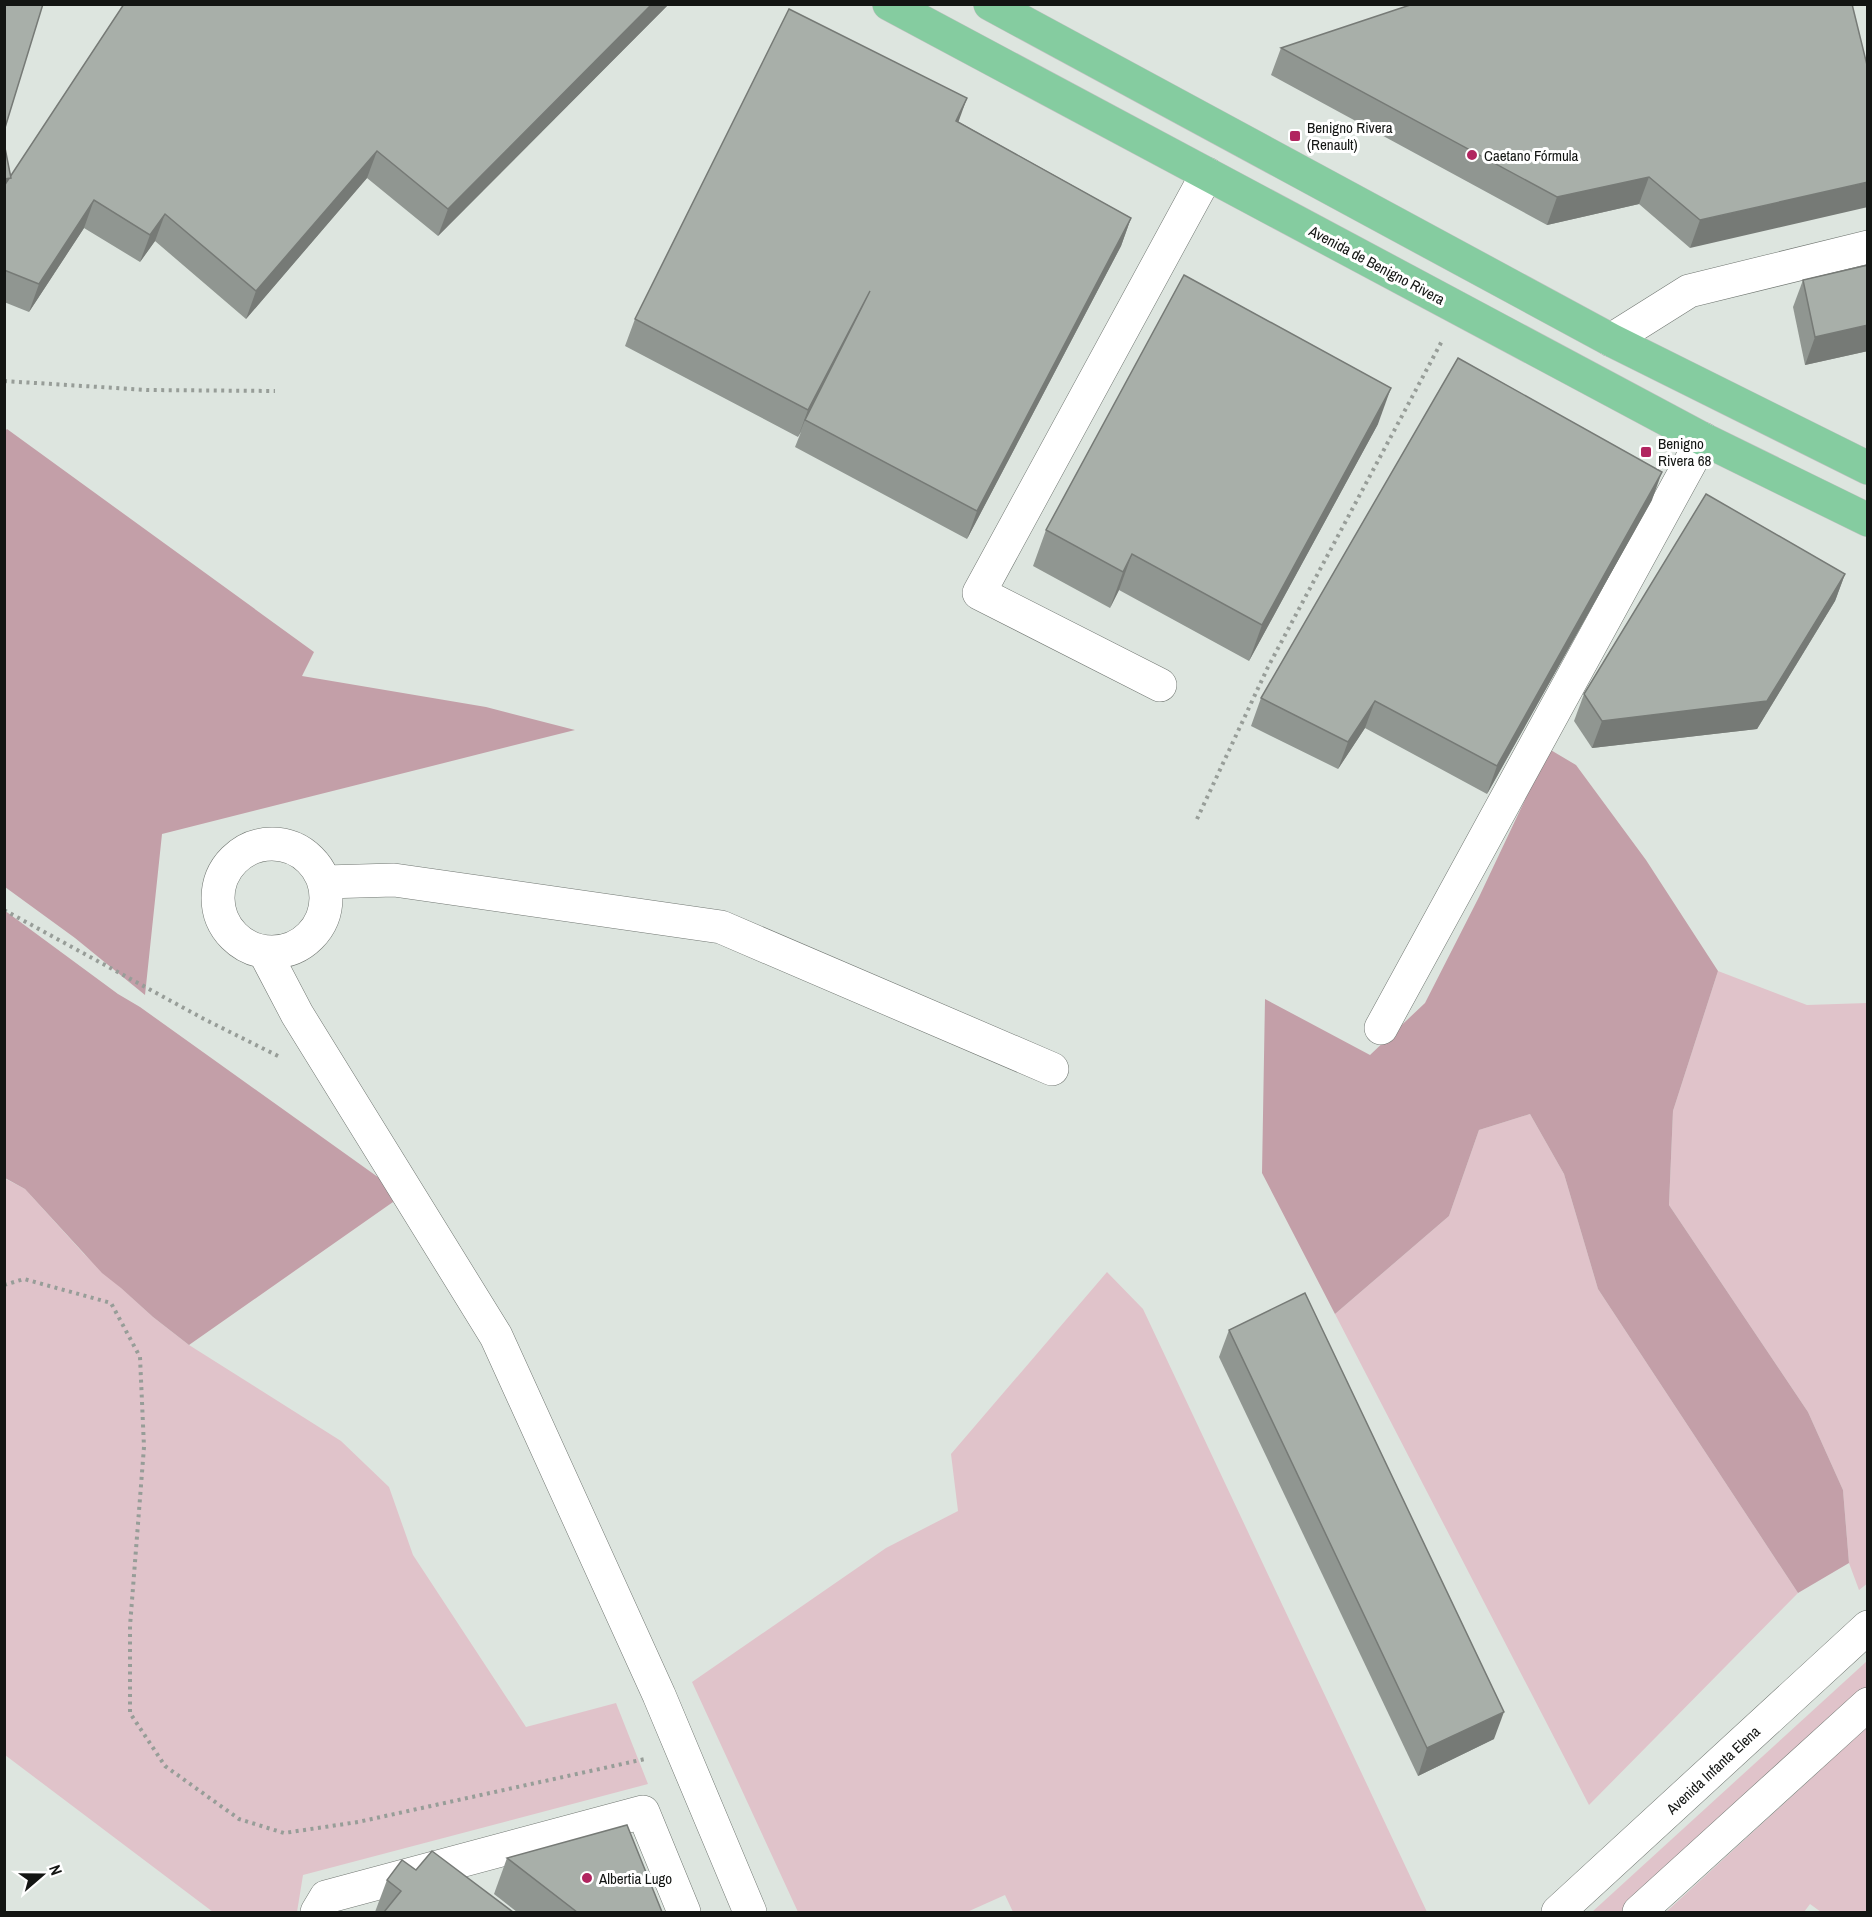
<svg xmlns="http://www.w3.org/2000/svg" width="1872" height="1917" viewBox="0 0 1872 1917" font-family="'Archivo Narrow',sans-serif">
<rect width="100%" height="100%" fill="#dde5df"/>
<g fill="#e0c3ca">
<polygon points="1718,971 1807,1005 1867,1003 1868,1583 1859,1590 1849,1563 1843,1490 1808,1412 1669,1205 1673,1111"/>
<polygon points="1530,1114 1564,1174 1598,1289 1798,1593 1589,1805 1335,1314 1449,1216 1479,1130"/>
<polygon points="4,1178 25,1189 84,1254 153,1317 189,1345 341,1441 389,1487 413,1555 526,1727 616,1703 648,1784 303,1875 297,1912 213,1912 5,1755"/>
<polygon points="1107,1272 1143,1309 1427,1912 1013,1912 1005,1895 967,1912 798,1912 692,1682 886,1548 958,1511 951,1454"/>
<polygon points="1867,1661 1867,1687 1622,1912 1592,1912"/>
<polygon points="1867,1727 1867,1912 1821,1912 1810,1904 1804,1912 1666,1912"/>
</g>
<g fill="#c39fa8">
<polygon points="7,429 314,652 302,676 486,707 575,730 162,834 145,995 75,938 5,887 4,432"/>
<polygon points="1549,749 1576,765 1646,860 1718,971 1673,1111 1669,1205 1808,1412 1843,1490 1849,1563 1798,1593 1598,1289 1564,1174 1530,1114 1479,1130 1449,1216 1335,1314 1262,1173 1265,999 1370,1055 1425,1003 1479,897"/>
<polygon points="4,910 118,994 140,1007 403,1195 189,1345 153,1317 121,1288 102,1273 25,1189 5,1178"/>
</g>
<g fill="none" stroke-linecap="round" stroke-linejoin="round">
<g stroke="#717772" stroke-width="34">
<g id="minor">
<polyline points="1611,340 1689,291 1868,247"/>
<polyline points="1160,685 979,593 1207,174"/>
<circle cx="272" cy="898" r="54"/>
<polyline points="325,882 394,880 721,927 1052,1069"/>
<polyline points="265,953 297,1014 496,1336 659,1695 750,1912"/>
<polyline points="1381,1028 1703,439"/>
<polyline points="317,1912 326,1897 643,1812 684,1912"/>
<polyline points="1558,1912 1868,1627"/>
<polyline points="1639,1912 1868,1704"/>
</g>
</g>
<g stroke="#c2c2c2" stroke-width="34">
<g id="major">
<polyline points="889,4 1703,439 1868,520"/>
<polyline points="990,4 1611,340 1868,468"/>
</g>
</g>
<g stroke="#979d98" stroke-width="4" stroke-dasharray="3 4.5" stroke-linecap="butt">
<polyline points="4,381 147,390 275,391"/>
<polyline points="1197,819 1268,667 1443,339"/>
<polyline points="4,910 204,1019 282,1058"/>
<polyline points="4,1285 24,1279 111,1303 140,1357 144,1447 130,1626 130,1713 165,1766 239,1819 284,1833 358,1822 645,1759"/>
</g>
<use href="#minor" stroke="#fff" stroke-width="33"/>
<use href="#major" stroke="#85cca0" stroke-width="33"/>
</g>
<g fill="#909691">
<polygon points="124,4 669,4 438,236 367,178 246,319 155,241 140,262 84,228 29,312 4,302 4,143 11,177"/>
<polygon points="1852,4 1690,248 1639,204 1547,225 1271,75 1281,48"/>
<polygon points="959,122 1131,218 1121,246 967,539 795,447 801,432 798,437 625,346 635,319"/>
<polygon points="1868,265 1868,351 1805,365 1793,307 1803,280"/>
<polygon points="1378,424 1249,661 1119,590 1110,608 1033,566 1046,530"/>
<polygon points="1652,500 1487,794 1365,728 1338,769 1251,726 1261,698"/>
<polygon points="1845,574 1835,601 1757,729 1592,748 1574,721 1584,694"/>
<polygon points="1229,1330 1494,1739 1418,1776 1219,1357"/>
<polygon points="507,1858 662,1912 517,1912 494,1894"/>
<polygon points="416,1870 513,1912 375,1912 387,1880"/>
</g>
<g fill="#767a76">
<polygon points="652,4 669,4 438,236 448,209"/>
<polygon points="967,98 957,126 956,121"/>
<polygon points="377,151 367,178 246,319 256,291"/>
<polygon points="1649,177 1639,204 1547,225 1557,197"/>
<polygon points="11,178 4,196 4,179"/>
<polygon points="1868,182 1868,207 1690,248 1700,220"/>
<polygon points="94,200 84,228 29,312 39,284"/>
<polygon points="165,214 155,241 140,262 150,235"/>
<polygon points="1131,218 1121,246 967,539 977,511"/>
<polygon points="870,291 805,420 798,437 808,410"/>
<polygon points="1868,325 1868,351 1805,365 1815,337"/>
<polygon points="1391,388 1378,424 1249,661 1262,625"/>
<polygon points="1662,472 1652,500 1487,794 1497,766"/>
<polygon points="1132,554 1119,590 1110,608 1123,572"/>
<polygon points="1845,574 1835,601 1757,729 1592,748 1602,721"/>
<polygon points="1375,701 1365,728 1338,769 1348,742"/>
<polygon points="1504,1712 1494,1739 1418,1776 1427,1748"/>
</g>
<g fill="#a8afa9" stroke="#767a76" stroke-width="1.5">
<polygon points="9,4 43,4 4,131 4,6"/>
<polygon points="124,4 652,4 448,209 377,151 256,291 165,214 150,235 94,200 39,284 4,270 4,186"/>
<polygon points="1413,4 1852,4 1868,69 1868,182 1700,220 1649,177 1557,197 1281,48"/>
<polygon points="789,9 967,98 956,121 1131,218 977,511 805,420 870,291 808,410 635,319"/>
<polygon points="4,143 11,178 4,179"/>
<polygon points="1868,265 1868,325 1815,337 1803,280"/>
<polygon points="1184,275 1391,388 1262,625 1132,554 1123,572 1046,530"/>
<polygon points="1458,358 1662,472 1497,766 1375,701 1348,742 1261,698"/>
<polygon points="1706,494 1845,574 1767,701 1602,721 1584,694"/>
<polygon points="1305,1293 1504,1712 1427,1748 1229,1330"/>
<polygon points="627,1825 662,1912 577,1912 507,1858"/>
<polygon points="432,1851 513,1912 384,1912 401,1891 387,1880 402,1860 416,1870"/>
</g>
<g fill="#b1255f" stroke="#fff" stroke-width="2">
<rect x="1289" y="130" width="12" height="12" rx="3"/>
<circle cx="1472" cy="155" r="6"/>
<rect x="1640" y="446" width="12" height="12" rx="3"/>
<circle cx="587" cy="1878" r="6"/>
</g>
<g text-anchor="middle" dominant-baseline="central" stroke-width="6" stroke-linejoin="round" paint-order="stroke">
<g font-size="15" fill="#131513" stroke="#fff" text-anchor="start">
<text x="1307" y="127">Benigno Rivera<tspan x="1307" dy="17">(Renault)</tspan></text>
<text x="1484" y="155">Caetano Fórmula</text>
<text x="1658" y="443">Benigno<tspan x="1658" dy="17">Rivera 68</tspan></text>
<text x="599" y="1878">Albertia Lugo</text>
</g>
<g font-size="15" fill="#131513" stroke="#fff">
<text transform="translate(1377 265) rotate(28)">Avenida de Benigno Rivera</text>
<text transform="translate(1713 1770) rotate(-43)">Avenida Infanta Elena</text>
</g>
</g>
<rect width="1872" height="1917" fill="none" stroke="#131513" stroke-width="12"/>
<g transform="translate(42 1875) rotate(70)" stroke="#ffffff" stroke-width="4.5" paint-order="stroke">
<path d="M0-4.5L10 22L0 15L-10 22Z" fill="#131513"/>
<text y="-9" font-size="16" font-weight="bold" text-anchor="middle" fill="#131513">N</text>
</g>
</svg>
